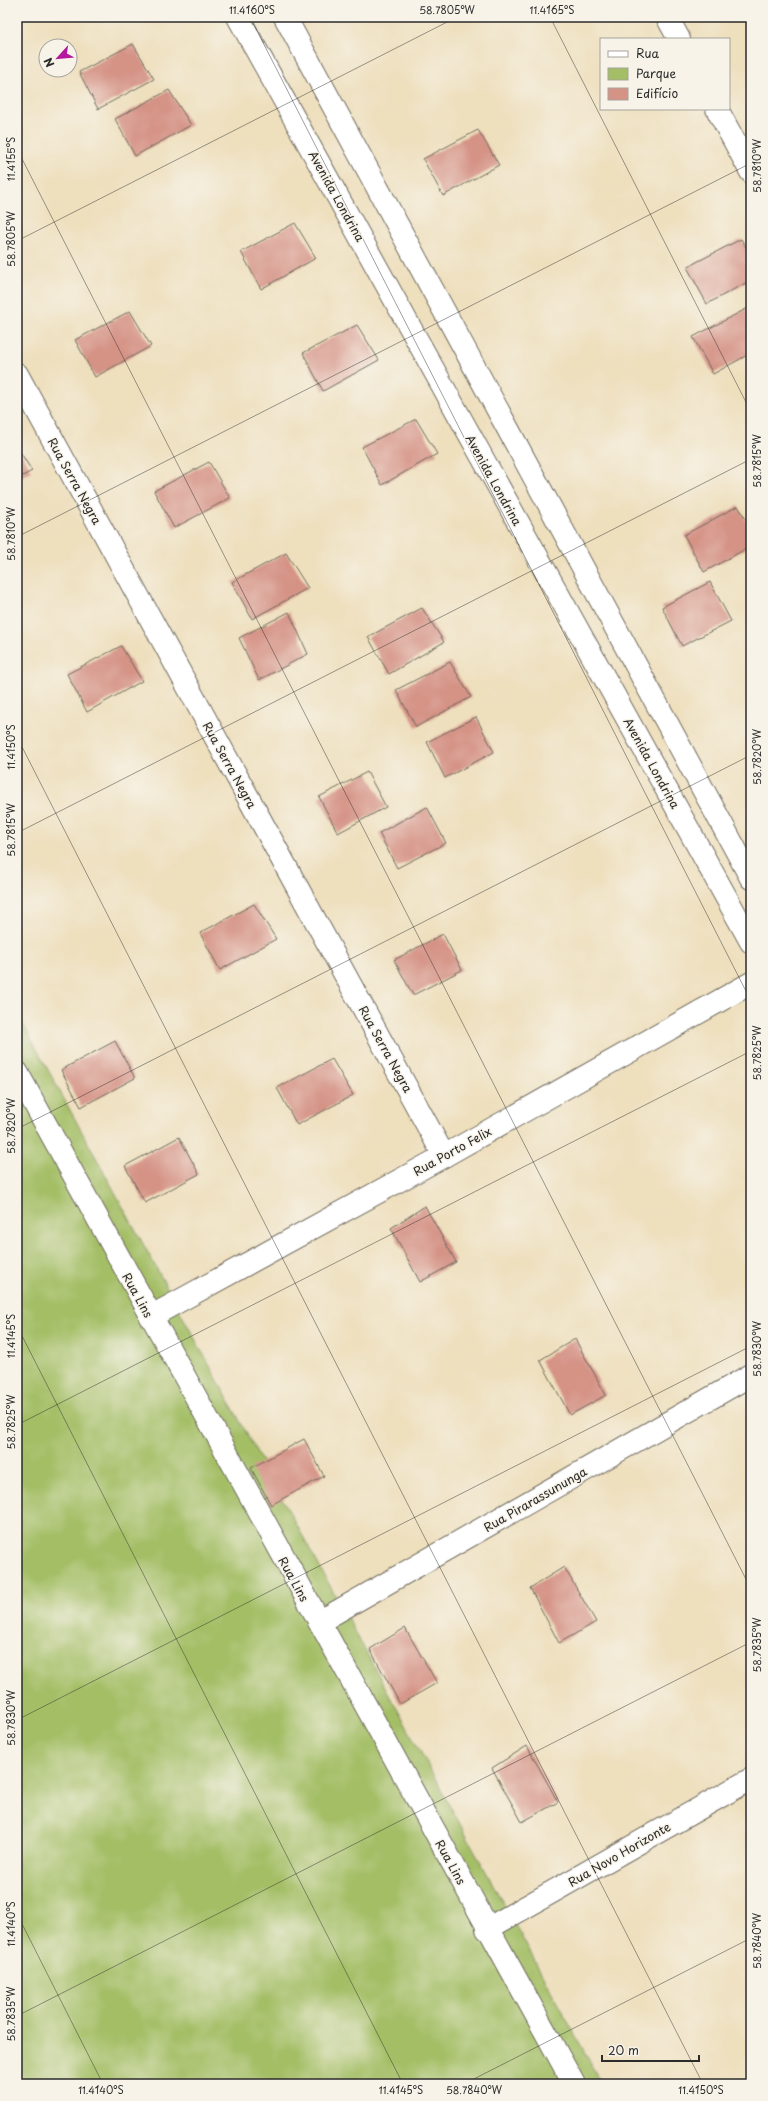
<svg xmlns="http://www.w3.org/2000/svg" width="768" height="2101" viewBox="0 0 768 2101" font-family="'Playpen Sans',sans-serif">
<rect width="100%" height="100%" fill="#f7f3e8"/>
<filter id="ink" filterUnits="userSpaceOnUse"><feTurbulence type="fractalNoise" baseFrequency=".025" numOctaves="2"/><feDisplacementMap in="SourceGraphic" scale="8" xChannelSelector="R" yChannelSelector="G"/><feConvolveMatrix kernelMatrix="1 2 1 2 8 2 1 2 1" color-interpolation-filters="sRGB"/></filter>
<filter id="wash" filterUnits="userSpaceOnUse"><feTurbulence type="fractalNoise" baseFrequency=".012" numOctaves="4" result="noise"/><feDisplacementMap in="SourceGraphic" scale="16" xChannelSelector="R" yChannelSelector="G"/><feGaussianBlur stdDeviation="0.9" result="paint"/><feColorMatrix in="noise" values="0 0 0 0 0 0 0 0 0 0 0 0 0 0 0 0 0 1.4 0 .05"/><feComposite in="paint" operator="in"/></filter>
<g filter="url(#wash)">
<rect width="100%" height="100%" fill="#eedfbd"/>
<polygon fill="#a3be65" stroke="#677448" points="17,1013 602,2084 17,2084"/>
<g id="blocks">
<g fill="#d59386">
<polygon points="133,44 154,79 98,109 79,72"/>
<polygon points="169,90 191,125 135,156 115,119"/>
<polygon points="478,130 499,165 443,196 423,159"/>
<polygon points="295,223 316,258 261,289 241,252"/>
<polygon points="741,239 751,255 751,280 707,304 687,267"/>
<polygon points="748,308 751,314 751,353 713,374 693,337"/>
<polygon points="130,311 151,346 95,377 75,340"/>
<polygon points="357,325 379,360 323,391 303,353"/>
<polygon points="416,419 437,454 382,485 362,447"/>
<polygon points="17,447 32,471 17,479"/>
<polygon points="209,462 230,498 174,528 154,491"/>
<polygon points="738,506 751,528 751,546 704,572 684,535"/>
<polygon points="286,553 308,588 252,619 232,582"/>
<polygon points="710,582 731,621 682,646 662,607"/>
<polygon points="422,608 444,642 389,674 368,637"/>
<polygon points="289,612 308,654 259,680 239,638"/>
<polygon points="121,646 142,681 87,712 67,674"/>
<polygon points="450,662 471,697 416,727 396,690"/>
<polygon points="476,717 494,752 445,778 427,742"/>
<polygon points="367,772 386,807 338,833 319,797"/>
<polygon points="427,807 446,843 397,868 379,833"/>
<polygon points="254,904 276,939 220,970 200,933"/>
<polygon points="443,934 462,970 413,995 394,960"/>
<polygon points="115,1041 135,1078 81,1107 61,1070"/>
<polygon points="332,1059 353,1095 297,1125 277,1088"/>
<polygon points="179,1137 199,1174 145,1203 125,1166"/>
<polygon points="425,1206 456,1262 420,1282 391,1228"/>
<polygon points="575,1339 606,1395 570,1415 540,1360"/>
<polygon points="304,1439 324,1476 271,1505 251,1468"/>
<polygon points="564,1567 596,1622 559,1643 530,1588"/>
<polygon points="405,1628 437,1683 400,1704 370,1649"/>
<polygon points="527,1746 558,1802 522,1822 492,1768"/>
</g>
</g>
</g>
<g filter="url(#ink)">
<use href="#blocks" fill-opacity="0" stroke="#6f6a5e" stroke-width="1"/>
<g fill="none" stroke-linecap="round" stroke-linejoin="round">
<g stroke="#6f6a5e" stroke-width="24">
<g id="minor">
<polyline points="238,17 751,942"/>
<polyline points="285,17 751,878"/>
<polyline points="667,17 679,39"/>
<polyline points="717,109 751,172"/>
<polyline points="17,374 444,1156"/>
<polyline points="17,1072 574,2084"/>
<polyline points="150,1317 444,1156 751,983"/>
<polyline points="319,1622 751,1375"/>
<polyline points="487,1929 751,1779"/>
</g>
</g>
<use href="#minor" stroke="#fff" stroke-width="22"/>
</g>
</g>
<path fill="none" stroke="#2b2b2b" stroke-width="1" stroke-opacity="0.45" d="M250 17 751 1001M550 17 751 412M17 149 751 1589M17 241 457 17M17 537 751 163M17 737 703 2084M17 833 751 459M17 1129 751 755M17 1326 403 2084M17 1425 751 1051M17 1720 751 1346M17 1914 103 2084M17 2016 751 1642M464 2084 751 1938"/>
<g text-anchor="middle" dominant-baseline="central" stroke-width="3" stroke-linejoin="round" paint-order="stroke">
<g font-size="12" fill="#2b2b2b" stroke="#f7f3e8">
<text transform="translate(337 196) rotate(61)">Avenida Londrina</text>
<text transform="translate(494 480) rotate(61)">Avenida Londrina</text>
<text transform="translate(75 481) rotate(61)">Rua Serra Negra</text>
<text transform="translate(652 763) rotate(61)">Avenida Londrina</text>
<text transform="translate(230 765) rotate(61)">Rua Serra Negra</text>
<text transform="translate(386 1049) rotate(61)">Rua Serra Negra</text>
<text transform="translate(452 1151) rotate(-29)">Rua Porto Felix</text>
<text transform="translate(138 1295) rotate(61)">Rua Lins</text>
<text transform="translate(535 1499) rotate(-30)">Rua Pirarassununga</text>
<text transform="translate(294 1579) rotate(61)">Rua Lins</text>
<text transform="translate(619 1854) rotate(-30)">Rua Novo Horizonte</text>
<text transform="translate(451 1862) rotate(61)">Rua Lins</text>
</g>
</g>
<rect width="768" height="2101" fill="none" stroke="#f7f3e8" stroke-width="44"/>
<rect x="600" y="38" width="130" height="72" fill="#f7f3e8" stroke="#a5a39c"/>
<rect x="608" y="51" width="20" height="6" fill="#ffffff" stroke="#a5a39c"/>
<text x="636" y="58" font-size="12" fill="#2b2b2b">Rua</text>
<rect x="608" y="68" width="20" height="12" fill="#a3be65" stroke="#a5a39c"/>
<text x="636" y="78" font-size="12" fill="#2b2b2b">Parque</text>
<rect x="608" y="88" width="20" height="12" fill="#d59386" stroke="#a5a39c"/>
<text x="636" y="98" font-size="12" fill="#2b2b2b">Edifício</text>
<g transform="translate(58 58) rotate(243)"><circle r="19" fill="#f7f3e8" stroke="#a5a39c"/>
<path d="M0-3L7 15L0 10L-7 15Z" fill="#b5179e"/>
<text y="-6" font-size="11" font-weight="bold" text-anchor="middle" fill="#2b2b2b">N</text>
</g>
<path d="M602 2055v6h97v-6" fill="none" stroke="#2b2b2b" stroke-width="2"/>
<text x="608" y="2055" font-size="12" fill="#2b2b2b" stroke="#f7f3e8" stroke-width="3" paint-order="stroke">20 m</text>
<rect x="22" y="22" width="724" height="2057" fill="none" stroke="#2b2b2b" stroke-width="1.5"/>
<g font-size="10" text-anchor="middle" fill="#2b2b2b">
<text x="252" y="14">11.4160°S</text>
<text x="447" y="14">58.7805°W</text>
<text x="552" y="14">11.4165°S</text>
<text transform="translate(11 159) rotate(-90)" y="4">11.4155°S</text>
<text transform="translate(757 166) rotate(-90)" y="4">58.7810°W</text>
<text transform="translate(11 239) rotate(-90)" y="4">58.7805°W</text>
<text transform="translate(757 461) rotate(-90)" y="4">58.7815°W</text>
<text transform="translate(11 534) rotate(-90)" y="4">58.7810°W</text>
<text transform="translate(11 747) rotate(-90)" y="4">11.4150°S</text>
<text transform="translate(757 757) rotate(-90)" y="4">58.7820°W</text>
<text transform="translate(11 830) rotate(-90)" y="4">58.7815°W</text>
<text transform="translate(757 1053) rotate(-90)" y="4">58.7825°W</text>
<text transform="translate(11 1126) rotate(-90)" y="4">58.7820°W</text>
<text transform="translate(11 1336) rotate(-90)" y="4">11.4145°S</text>
<text transform="translate(757 1349) rotate(-90)" y="4">58.7830°W</text>
<text transform="translate(11 1422) rotate(-90)" y="4">58.7825°W</text>
<text transform="translate(757 1645) rotate(-90)" y="4">58.7835°W</text>
<text transform="translate(11 1718) rotate(-90)" y="4">58.7830°W</text>
<text transform="translate(11 1924) rotate(-90)" y="4">11.4140°S</text>
<text transform="translate(757 1941) rotate(-90)" y="4">58.7840°W</text>
<text transform="translate(11 2014) rotate(-90)" y="4">58.7835°W</text>
<text x="101" y="2094">11.4140°S</text>
<text x="401" y="2094">11.4145°S</text>
<text x="474" y="2094">58.7840°W</text>
<text x="701" y="2094">11.4150°S</text>
</g>
</svg>
